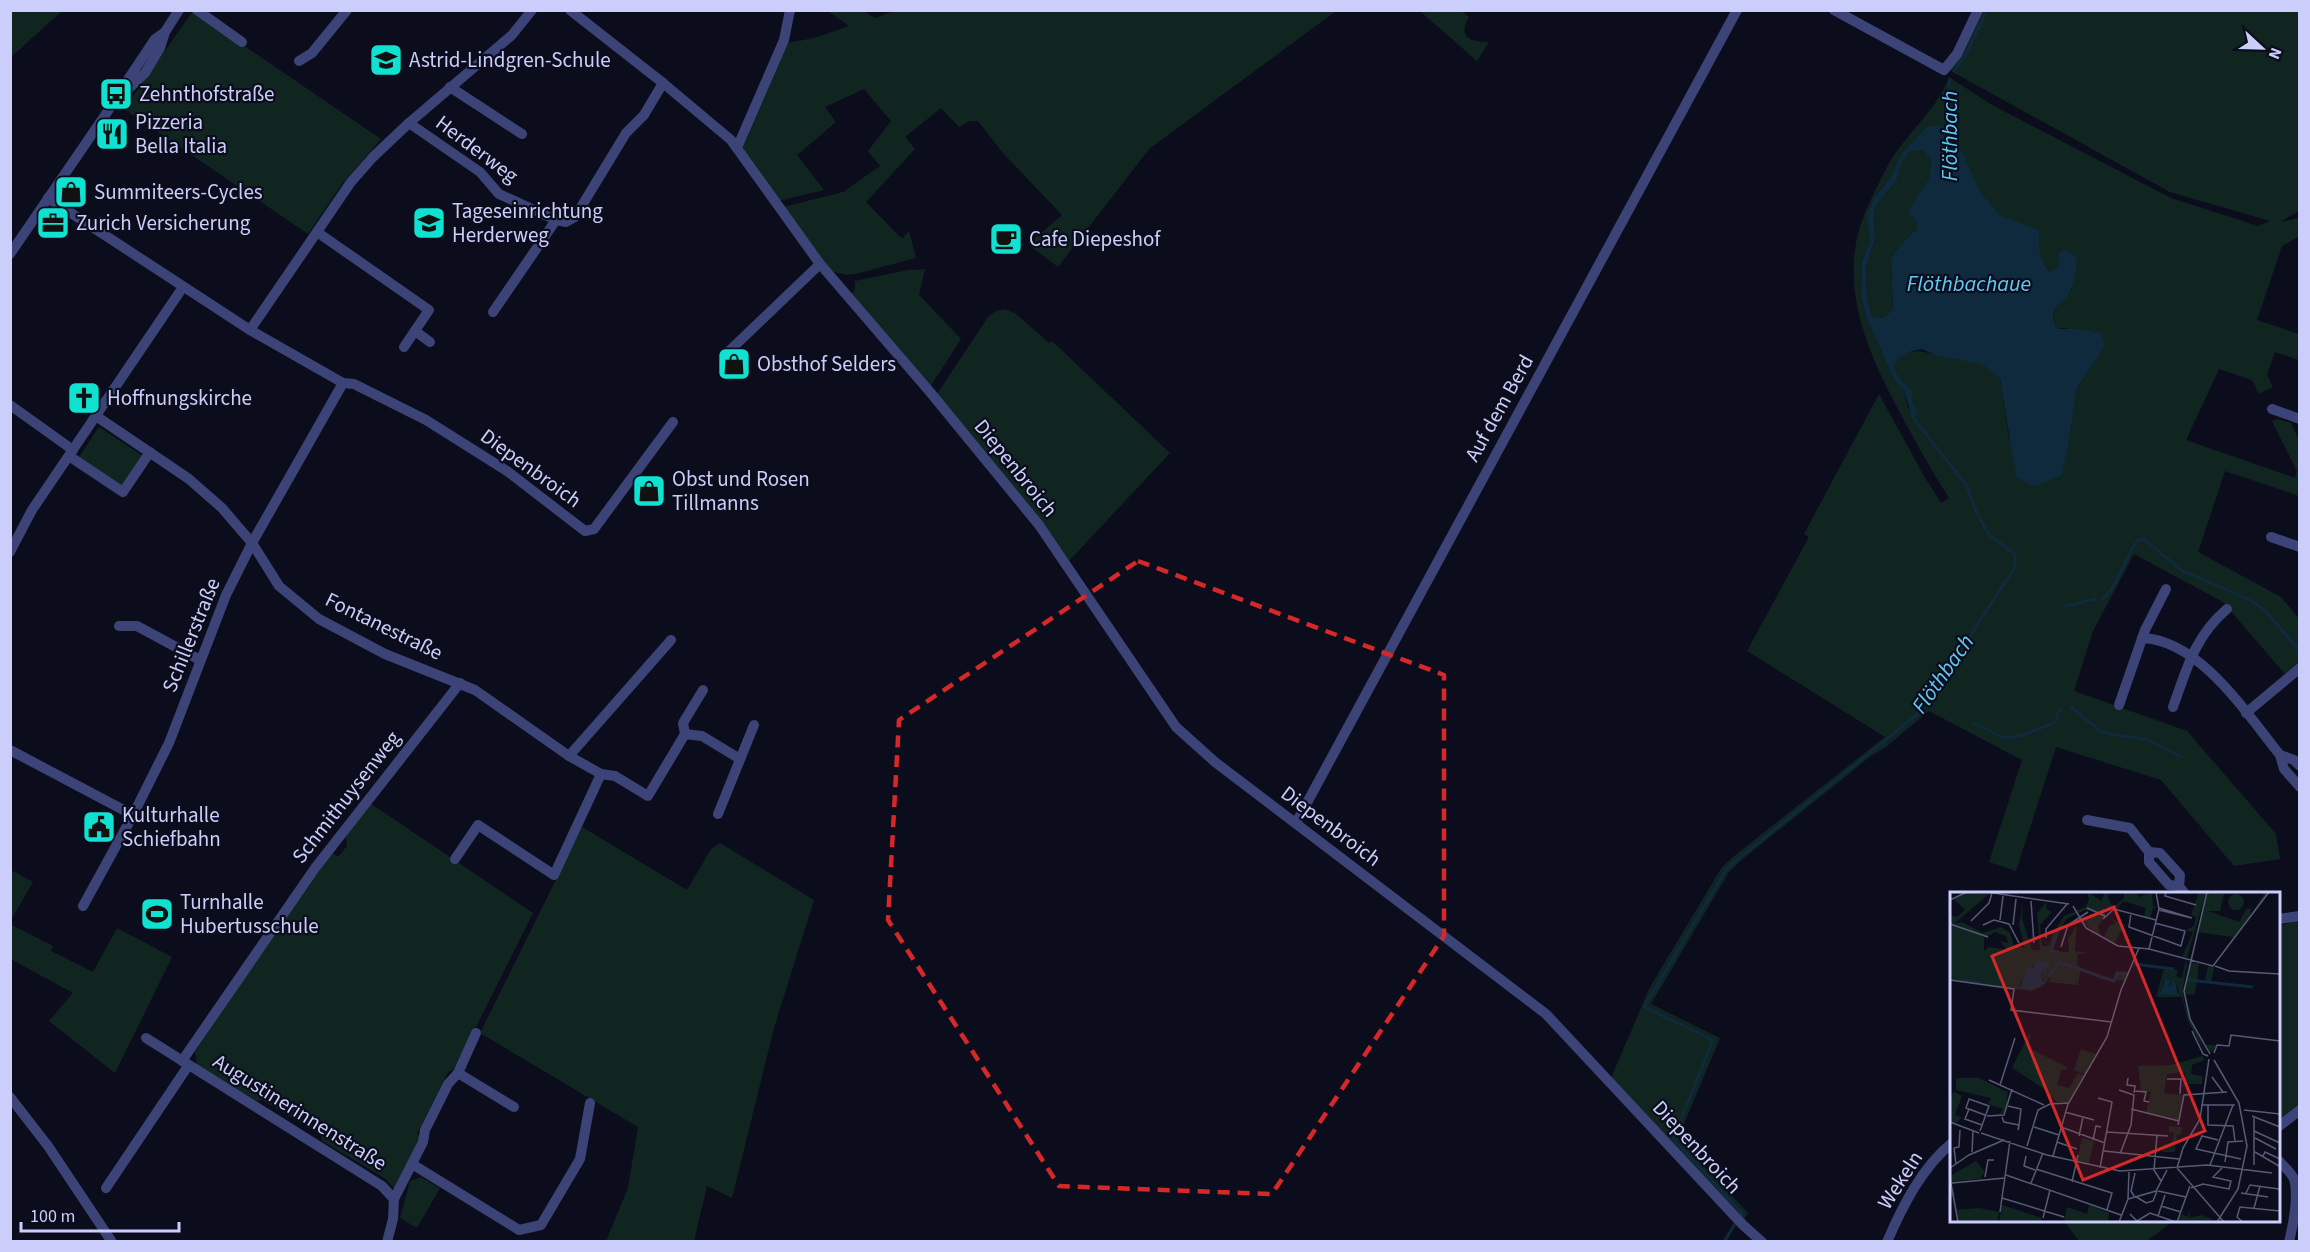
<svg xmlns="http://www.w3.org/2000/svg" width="2310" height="1252" viewBox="0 0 2310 1252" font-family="'Source Sans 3',sans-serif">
<rect width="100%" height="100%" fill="#0c0d1c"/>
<g fill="#102520" fill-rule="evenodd">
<polygon points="11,10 61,10 62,11 11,57"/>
<polygon points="898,10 1336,11 1149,149 1058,267 1030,246 1035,238 1062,215 1002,152 978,121 970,121 959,127 941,108 905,137 915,149 866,202 900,237 903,238 909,231 916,258 855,274 847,275 834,272 827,268 783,207 843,192 880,166 868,151 891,121 864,89 825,107 836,122 797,155 824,190 778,201 745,154 743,148 788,43 814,38 849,26 828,11 864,11 875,18"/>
<polygon points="193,11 381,139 342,184 308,234 124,109"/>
<path d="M1420 11H1461L1469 17C1456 39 1474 42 1489 42L1477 61Z"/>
<path d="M1982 11H2299V211L2280 222 2299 218V236L2282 246 2257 320 2299 334V360L2275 352 2267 375 2273 387 2259 394 2252 380 2219 369 2186 440 2295 478 2297 471 2272 421 2278 419 2291 423 2299 440V496L2225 471 2198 552 2281 597 2299 619V664L2288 673H2284L2223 602 2134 554 2093 631 2074 691 2187 731 2276 834 2280 859 2234 866 2161 780 2056 747 2016 871 1989 862 2022 760 1929 711 1886 747 1871 756 1739 862 1729 872 1651 1004 1720 1038 1678 1138 1748 1213 1744 1219 1611 1078 1650 987 1722 867 1734 856 1885 737 1747 651 1809 537 1804 534 1879 394 1924 476 1941 503 1949 498C1931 470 1915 441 1899 411 1871 358 1844 300 1857 238 1862 215 1875 191 1885 171 1902 136 1936 113 1949 77L1992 105 2171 198 2258 226 2270 221 2170 192 1949 70ZM1949 126C1965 155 1974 193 2000 215 2009 223 2027 226 2039 231 2038 247 2038 259 2050 272L2059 266 2072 290C2059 304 2048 309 2057 329L2065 328 2105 347 2077 388 2069 442 2009 439 2000 379C1995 374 1989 366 1982 363 1974 359 1960 360 1950 358 1932 355 1901 340 1894 368L1902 381 1912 389V400L1917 414 1908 408 1904 390 1894 380 1866 317 1861 297 1862 261 1870 241 1877 194 1891 177 1901 154 1914 141Z"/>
<path d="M1910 150H1923L1931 161 1929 178 1908 211 1917 223V229L1899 246 1891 259 1893 308C1887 316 1881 321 1872 316L1867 299 1866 267 1875 239 1874 221 1875 207 1897 180 1901 162Z"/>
<polygon points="925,269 919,295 961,339 930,387 851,294 855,290 855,281 908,270"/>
<polygon points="1005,309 1016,314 1049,343 1052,341 1170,453 1068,562 937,394 988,317 996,311"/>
<polygon points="99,427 143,456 122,487 79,457"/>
<polygon points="370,803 533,913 455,1069 448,1072 417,1134 422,1138 395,1190 386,1179 322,1141 321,1135 262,1100 257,1101 197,1065 195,1052 317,868 331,852 338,857 347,846 346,836"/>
<polygon points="582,827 687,890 711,849 720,843 814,900 774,1028 732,1198 707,1186 694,1241 606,1241 628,1188 638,1127 480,1033"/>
<polygon points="11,870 33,882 11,920"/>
<polygon points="2296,921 2300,925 2299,1107 2278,1124 2278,926"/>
<polygon points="10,924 53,946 51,951 93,972 117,928 172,957 115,1073 49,1021 73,993 11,959"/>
<polygon points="421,1177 440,1188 417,1228 400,1218 410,1181"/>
<polygon points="2064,1221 2173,1221 2147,1241 2079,1241"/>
</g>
<path fill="#0f293d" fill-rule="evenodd" d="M1928 126H1950L1981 193 2001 216 2039 230C2039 247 2038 259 2050 272L2059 266 2058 253 2066 249 2077 258C2076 267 2075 278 2072 287 2067 306 2045 303 2057 329H2080L2101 333 2105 347 2077 388 2069 442 2062 475 2035 487 2016 477 2000 379 1982 364 1937 356 1922 349 1909 352 1898 359 1894 368 1902 381 1912 389V400L1918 415 1912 417 1904 390 1894 380 1866 317 1861 297 1862 261 1870 241 1867 214 1877 194 1891 177 1901 154ZM1923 150 1931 161 1929 178 1908 211 1917 223V229L1899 246 1891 259 1893 308C1887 316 1881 321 1872 316L1867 299 1866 267 1875 239 1874 221 1875 207 1897 180 1902 162 1910 151Z"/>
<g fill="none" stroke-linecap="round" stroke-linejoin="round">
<g stroke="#0f293d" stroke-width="3">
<polyline points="1954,71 1967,52 1987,10"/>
<polyline points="1950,80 1947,104 1950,129"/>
<path d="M2103 599C2120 583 2124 557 2138 540L2144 539 2181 570 2252 601 2265 611 2300 651"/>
<polyline points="2066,606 2095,599"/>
<polyline points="2071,707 2100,731 2111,734 2148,740 2180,756"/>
<polyline points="1974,723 2004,738 2020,736 2054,723 2057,719 2058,712 2061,709"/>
<polyline points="1741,1215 1742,1213 1673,1139 1713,1040 1644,1007 1727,868 1919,713 1937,675 1968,639 2015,567 2015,554 1989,535 1975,509 1967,486 1914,419 1912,413"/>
<polyline points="1724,1242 1735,1224"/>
</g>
<g stroke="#3b4377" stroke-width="10">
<polyline points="197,10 242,42"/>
<polyline points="570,10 663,83 731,140 820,264 930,392 1039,525 1176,727 1215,762 1546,1014 1743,1225 1762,1242"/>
<polyline points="1834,10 1944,70 1957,54 1978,10"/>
<polyline points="299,61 312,53 347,10"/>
<polyline points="450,87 522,134"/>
<polyline points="117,96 155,39 165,32"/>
<polyline points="409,123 480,172 499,194 556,220"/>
<polyline points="737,148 784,40 790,10"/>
<polyline points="48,198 250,330 343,383 354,384 426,420 507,471 585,531 594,529 673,422"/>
<polyline points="317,232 429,310 404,347"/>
<polyline points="10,254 112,105 145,73 160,48 165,32 179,10"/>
<polyline points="493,312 556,220 566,222 575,217 626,133 644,115 663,83"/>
<polyline points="250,330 351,182 373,157 409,123 512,35 532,10"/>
<polyline points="415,331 430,342"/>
<polyline points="725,355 820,264"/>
<polyline points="10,405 73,450"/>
<polyline points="2272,409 2300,419"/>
<polyline points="96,416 189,479 222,508 252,543 279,586 319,619 385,654 475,690 569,756 671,640"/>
<polyline points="69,456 123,492 150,452"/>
<polyline points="2271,537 2300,547"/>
<polyline points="10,552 32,510 183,287"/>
<polyline points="119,626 137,626 200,660"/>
<path d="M2142 638C2200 640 2246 713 2280 755L2294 760 2300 766"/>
<polyline points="2119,705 2145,630 2166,589"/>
<path d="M2173 707C2187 668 2195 636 2227 609"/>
<polyline points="2246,713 2300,668"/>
<polyline points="685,734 683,723 703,690"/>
<polyline points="10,750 133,815"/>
<polyline points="2280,755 2284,769 2300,787"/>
<polyline points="569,756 601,774 615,776 648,796 685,734 702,736 740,759"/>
<polyline points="718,814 754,725"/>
<polyline points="2087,820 2130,828 2149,852 2149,862 2169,885 2179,886"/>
<polyline points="1296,823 1737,10"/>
<polyline points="2149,852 2160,853 2180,875 2179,886 2185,894"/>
<polyline points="455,859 478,825 554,875 601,774"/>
<polyline points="83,906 133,815 169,743 226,595 252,543 343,383"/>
<polyline points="2278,919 2300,916"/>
<polyline points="146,1038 382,1186 394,1199 393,1219 387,1242"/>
<polyline points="182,1061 315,868 460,683"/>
<polyline points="458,1073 514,1107"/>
<polyline points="10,1097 48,1146 112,1242"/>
<polyline points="2278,1127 2300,1110"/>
<path d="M2278 1160C2283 1166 2291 1172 2294 1179 2299 1195 2293 1226 2289 1242"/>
<polyline points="412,1164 519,1230 541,1225 580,1159 590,1103"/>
<polyline points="106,1188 188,1066"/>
<polyline points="394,1199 423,1142 425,1130 448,1084 458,1073 476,1033"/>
<path d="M1887 1242C1902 1207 1922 1167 1952 1143"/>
</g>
</g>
<path fill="none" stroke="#d62828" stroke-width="4.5" stroke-dasharray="12 8" stroke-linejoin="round" d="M1138 561 1444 675V936L1272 1194 1059 1186 888 920 899 720Z"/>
<defs>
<g id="school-square" transform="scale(1.725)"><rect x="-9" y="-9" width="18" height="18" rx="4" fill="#10e2d1" stroke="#0c0d1c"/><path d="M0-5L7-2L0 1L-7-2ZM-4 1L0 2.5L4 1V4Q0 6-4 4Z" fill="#111"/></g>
<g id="bus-square" transform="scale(1.725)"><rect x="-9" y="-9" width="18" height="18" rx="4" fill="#10e2d1" stroke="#0c0d1c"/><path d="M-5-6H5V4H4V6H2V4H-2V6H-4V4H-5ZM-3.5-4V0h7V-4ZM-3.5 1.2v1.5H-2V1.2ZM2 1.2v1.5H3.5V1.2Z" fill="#111"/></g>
<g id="restaurant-square" transform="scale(1.725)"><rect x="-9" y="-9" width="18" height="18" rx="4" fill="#10e2d1" stroke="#0c0d1c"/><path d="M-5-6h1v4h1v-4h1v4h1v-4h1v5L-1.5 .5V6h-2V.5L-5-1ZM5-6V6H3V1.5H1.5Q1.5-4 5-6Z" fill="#111"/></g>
<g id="shop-square" transform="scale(1.725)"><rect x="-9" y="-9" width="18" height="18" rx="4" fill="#10e2d1" stroke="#0c0d1c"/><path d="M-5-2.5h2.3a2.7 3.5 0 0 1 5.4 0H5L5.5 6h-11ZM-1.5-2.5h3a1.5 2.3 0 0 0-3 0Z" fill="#111"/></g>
<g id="office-square" transform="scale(1.725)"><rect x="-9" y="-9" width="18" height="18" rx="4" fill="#10e2d1" stroke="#0c0d1c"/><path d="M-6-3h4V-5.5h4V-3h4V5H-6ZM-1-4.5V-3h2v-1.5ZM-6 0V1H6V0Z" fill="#111"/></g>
<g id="cafe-square" transform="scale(1.725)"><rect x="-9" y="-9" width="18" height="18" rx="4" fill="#10e2d1" stroke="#0c0d1c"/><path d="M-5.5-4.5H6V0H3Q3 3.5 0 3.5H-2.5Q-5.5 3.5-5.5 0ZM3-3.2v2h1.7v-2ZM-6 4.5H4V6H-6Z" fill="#111"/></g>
<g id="church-square" transform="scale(1.725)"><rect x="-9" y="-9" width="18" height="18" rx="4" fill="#10e2d1" stroke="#0c0d1c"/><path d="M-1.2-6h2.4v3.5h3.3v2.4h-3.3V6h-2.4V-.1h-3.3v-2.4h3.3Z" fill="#111"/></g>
<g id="civic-square" transform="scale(1.725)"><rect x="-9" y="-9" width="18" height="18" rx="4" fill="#10e2d1" stroke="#0c0d1c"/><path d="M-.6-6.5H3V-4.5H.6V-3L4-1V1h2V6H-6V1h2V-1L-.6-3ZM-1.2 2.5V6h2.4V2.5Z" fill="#111"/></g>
<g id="stadium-square" transform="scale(1.725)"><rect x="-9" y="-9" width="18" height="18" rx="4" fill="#10e2d1" stroke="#0c0d1c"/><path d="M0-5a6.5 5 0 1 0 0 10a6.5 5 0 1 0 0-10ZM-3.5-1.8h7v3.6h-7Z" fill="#111"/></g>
</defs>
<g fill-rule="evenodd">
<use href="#school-square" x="386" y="60"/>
<use href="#bus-square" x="116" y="94"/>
<use href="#restaurant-square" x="112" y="134"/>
<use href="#shop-square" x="71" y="192"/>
<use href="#office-square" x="53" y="223"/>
<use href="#school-square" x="429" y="223"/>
<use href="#cafe-square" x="1006" y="239"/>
<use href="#shop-square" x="734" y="364"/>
<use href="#church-square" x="84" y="398"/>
<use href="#shop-square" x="649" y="491"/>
<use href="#civic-square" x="99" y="827"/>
<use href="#stadium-square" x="157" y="914"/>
</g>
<g text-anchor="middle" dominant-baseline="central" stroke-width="4.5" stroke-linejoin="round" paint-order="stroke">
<g font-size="21" fill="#cbcefb" stroke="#0c0d1c" text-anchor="start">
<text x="409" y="60">Astrid-Lindgren-Schule</text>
<text x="139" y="94">Zehnthofstraße</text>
<text x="135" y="122">Pizzeria<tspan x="135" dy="24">Bella Italia</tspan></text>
<text x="94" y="192">Summiteers-Cycles</text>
<text x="452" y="211">Tageseinrichtung<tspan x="452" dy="24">Herderweg</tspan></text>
<text x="76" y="223">Zurich Versicherung</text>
<text x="1029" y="239">Cafe Diepeshof</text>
<text x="757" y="364">Obsthof Selders</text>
<text x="107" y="398">Hoffnungskirche</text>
<text x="672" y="479">Obst und Rosen<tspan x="672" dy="24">Tillmanns</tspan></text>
<text x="122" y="815">Kulturhalle<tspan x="122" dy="24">Schiefbahn</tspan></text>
<text x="180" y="902">Turnhalle<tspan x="180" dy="24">Hubertusschule</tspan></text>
</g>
<g font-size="21" fill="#cbcefb" stroke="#0c0d1c">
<text transform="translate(477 149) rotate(37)">Herderweg</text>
<text transform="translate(1499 408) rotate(-61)">Auf dem Berd</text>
<text transform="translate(531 468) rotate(36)">Diepenbroich</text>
<text transform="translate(1016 468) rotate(51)">Diepenbroich</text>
<text transform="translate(384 626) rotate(26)">Fontanestraße</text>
<text transform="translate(191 635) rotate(-68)">Schillerstraße</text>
<text transform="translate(346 797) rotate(-52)">Schmithuysenweg</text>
<text transform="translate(1331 826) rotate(37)">Diepenbroich</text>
<text transform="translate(300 1112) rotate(32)">Augustinerinnenstraße</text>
<text transform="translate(1697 1147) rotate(47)">Diepenbroich</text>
<text transform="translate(1900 1180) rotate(-57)">Wekeln</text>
</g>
<g font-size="22" font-style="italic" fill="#60caf4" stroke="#0c0d1c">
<text transform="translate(1950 136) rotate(-90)">Flöthbach</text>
<text x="1969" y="284">Flöthbachaue</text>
<text transform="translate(1943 674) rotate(-55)">Flöthbach</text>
</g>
</g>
<g transform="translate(1950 892)">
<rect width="330" height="330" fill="#0c0d1c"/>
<path d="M18 0 39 2 4 32 12 30 33 41 51 35 60 41 64 54 75 56 69 33 73 9 72 26 82 58H90L89 47 84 49 89 43 87 21 97 10 96 17 102 20 90 33 92 54 100 53 102 43 114 24 135 15 139 8 137 0 152 9 154 1 160 0 157 4 163 16 174 6V0H185L189 5 202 0 203 14 207 15 203 16 200 26 194 24 196 16 173 9 167 17 154 16 155 24 148 34 151 44 144 40 138 49 143 39 132 29 148 20 135 18 116 27 104 49 103 59 119 60 118 47 127 33 125 59 139 61 128 62 127 73 150 86 165 88 166 80H178L175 89 150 87 131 76 128 93 98 90 105 79 93 94 81 99 0 88V23L7 25 15 18 4 7ZM45 40 56 44 58 51 51 49V50L56 57 38 55 34 60V46ZM83 71H89L94 90 72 95 69 94 78 78 84 75ZM249 0H256L237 66 232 65 243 40 236 38 244 34 246 25 241 23ZM257 0H262L261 6 263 0 274 2 270 19H258L289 30 297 16 301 17 300 24 315 0H319L263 73 242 68 263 73 283 45 247 40ZM278 10a8 8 0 1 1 16 0a8 8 0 1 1-16 0ZM162 27 175 33 164 51 154 45 159 34 166 31ZM236 68 237 71 233 95 234 110 256 162 238 129 232 105H206L214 77 228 78 226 84 232 86ZM214 87 220 88V96L225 88 229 101 210 102ZM239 71H249L247 89 255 90 258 73 264 75 261 90 303 94 247 90 244 103 235 102 242 130 256 153H266L263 159 260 160 250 145 243 132 236 114 234 97ZM79 142H81L77 155 117 175V178L112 177 107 193 119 196 128 181 134 183 118 210H106L102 205 99 211V200L62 176ZM131 157 146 162 135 182 124 178ZM253 164 254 168 242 173 241 182 252 184V192H237L234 180 217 182 214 201 233 203 228 228 196 221 201 200 191 199 188 174 221 173ZM11 186H29L57 200 58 197 56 219 47 225 53 217 38 212 41 206 6 198V187ZM4 200 12 204 5 223 12 226 6 231 0 230V204ZM219 234 233 235 230 243 227 242 225 260H212L213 253 222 251 224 241 219 240ZM132 246 144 249 139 272 127 269ZM26 269 35 280 30 286H36L1 290 5 304 0 305V284ZM52 313 92 326 91 330H49ZM139 313 159 321 158 330H114L117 315 137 322ZM241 315 239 326 251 323 262 327 261 330H228L231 322 237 325ZM29 316 49 320 47 330H8L7 318Z" fill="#102520" fill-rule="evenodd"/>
<path d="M98 69 100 74 91 81 93 90 99 86 93 93 81 98 70 96 77 76H84V70ZM215 87 220 88 219 95 225 88 228 103 210 102Z" fill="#0f293d"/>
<path fill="none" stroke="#0f293d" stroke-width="3" d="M109 60 101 59 109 36M184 72 224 77M99 85 109 70 164 89 167 81H176M11 88 30 91M238 88 303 95"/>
<path fill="none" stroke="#585a75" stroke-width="1.5" d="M36 0 119 12M216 0 215 4 246 13M257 0 234 99 240 127 260 162M0 8 17 0M81 9 84 51M123 14 136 36 168 54 199 57 263 74 319 0M137 16 155 24M209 18 242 26 209 16M181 21 179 35 231 54 235 39 205 31M153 27 164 17 206 28M50 28 53 4M21 29 39 11 42 1M0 32 38 45M33 33 44 28 59 32 69 51M63 33 66 7M96 46V37L117 12M111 55 118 33 138 20M199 57 209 17 206 0M265 74 279 79 330 82M0 88 64 97 61 118 162 130M242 139 253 162 258 164M264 161 267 153 279 154 281 143 330 149M264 168 289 211 297 254 288 297 267 330M262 185 273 200M178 186 177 193 185 194 184 201M217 187H231L230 202M39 188 94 213M50 193 65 146M169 198 184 203 181 233 170 262M185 199 196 200 194 209 199 210M148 206 162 210 150 276M251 213H285M258 213V233L283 234 285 249M58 214 71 217 69 233M19 217 15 227 32 233M181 217 229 229M294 218 330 222M115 220 144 228M37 224 54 223 62 197M302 224 330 235M52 225 54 230 69 233 68 238M304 226V273M0 230 29 241M228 233 234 203 277 200M84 235 109 243M111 235 155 251M30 239 39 214 19 207 16 216 35 223M304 239 330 251M157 240 218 244M31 241 97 263 170 279 257 273 322 281M207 243 204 278 211 289M129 244 133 225M305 246 326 257M143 248 146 234 151 235M268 248 252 244 246 257 291 267M107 250 127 257M77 254 88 218 100 212 118 211M154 259 229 267M22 260 23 239M305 260 329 274M76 264 74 274 85 278M103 264 118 212 157 145 171 98 189 56M313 264 315 260 330 267M275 270 278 250 293 249M6 272 4 256 9 255 10 238M260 273 283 213M0 276 19 263 54 248M227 276 233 256 250 227 259 167M227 276 274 330M86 277 162 301 157 318M56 283 171 323M35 285 38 268H44M0 286 8 330M122 290 128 263M2 291 55 286M81 291 93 261M330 292V322M241 296 253 292 279 297 281 289 263 285 272 276M208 299 236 305M291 301 318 305M296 301 300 293 329 297M184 304 181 299 185 281M185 304 196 311 203 309 207 299M52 306 114 325M178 307 206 299 217 278M211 314 231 320M304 316 310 294M50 320 60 249M180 322 187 329 200 321 226 330M208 324 215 303M93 326 100 298M169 330 178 307 179 280M227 330 240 294M293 330 287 325 290 315 330 319"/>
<path fill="#d62828" fill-opacity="0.15" stroke="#d62828" stroke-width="3" d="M164 15 255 239 133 288 42 64Z"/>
<rect width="330" height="330" fill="none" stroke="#cbcefb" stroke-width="3"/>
</g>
<rect width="2310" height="1252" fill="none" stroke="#cbcefb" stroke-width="24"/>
<g transform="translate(2262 48) rotate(112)" stroke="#0c0d1c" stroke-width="4.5" paint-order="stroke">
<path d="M0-4.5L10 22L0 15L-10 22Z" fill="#cbcefb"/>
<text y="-9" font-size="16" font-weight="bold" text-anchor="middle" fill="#cbcefb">N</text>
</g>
<path d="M21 1222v9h158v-9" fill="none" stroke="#cbcefb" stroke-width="3"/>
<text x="30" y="1222" font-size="18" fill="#cbcefb" stroke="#0c0d1c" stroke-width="4.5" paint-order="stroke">100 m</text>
</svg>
